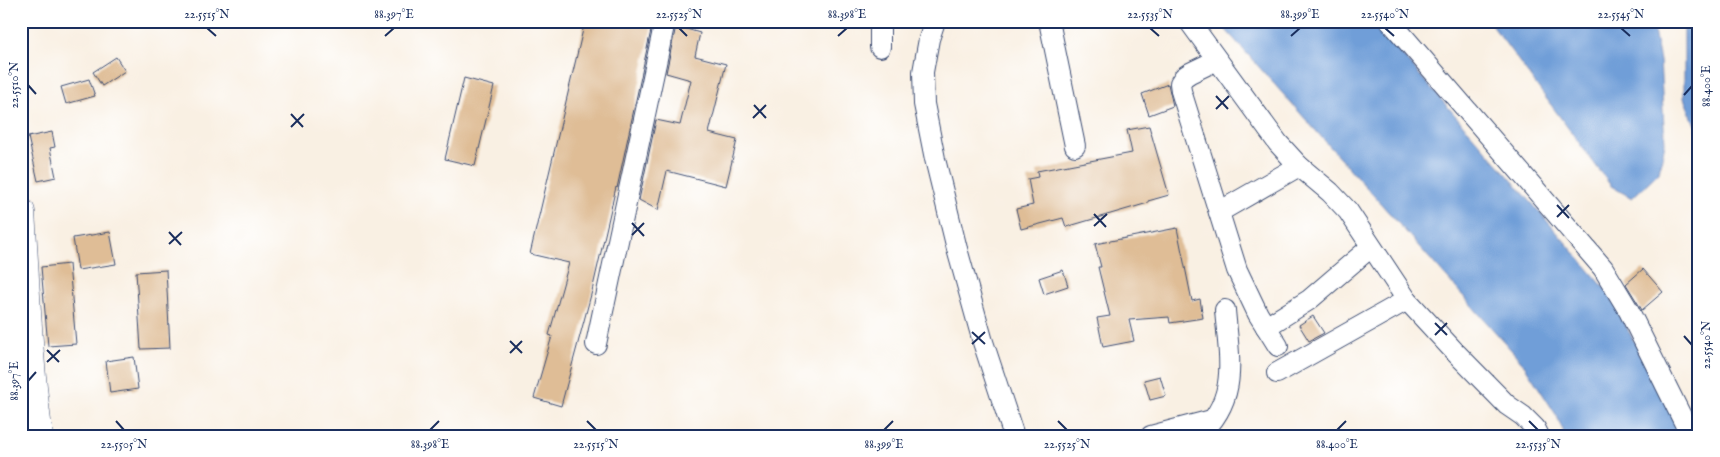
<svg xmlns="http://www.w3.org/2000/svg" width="1720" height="457" viewBox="0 0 1720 457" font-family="'IM FELL English',serif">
<rect width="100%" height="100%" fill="#fff"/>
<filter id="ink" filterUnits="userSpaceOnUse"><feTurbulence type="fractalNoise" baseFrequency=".02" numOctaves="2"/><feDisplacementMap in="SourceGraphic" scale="10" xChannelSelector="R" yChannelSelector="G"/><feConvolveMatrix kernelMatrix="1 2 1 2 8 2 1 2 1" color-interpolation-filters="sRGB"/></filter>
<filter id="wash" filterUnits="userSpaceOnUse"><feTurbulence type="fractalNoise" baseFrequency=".0096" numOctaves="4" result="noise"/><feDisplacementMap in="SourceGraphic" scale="20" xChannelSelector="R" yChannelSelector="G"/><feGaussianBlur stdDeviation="1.12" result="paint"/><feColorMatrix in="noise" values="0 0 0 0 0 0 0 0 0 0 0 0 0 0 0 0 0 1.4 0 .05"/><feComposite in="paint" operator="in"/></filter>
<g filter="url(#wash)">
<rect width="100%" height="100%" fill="#f9f0e3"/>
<g fill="#709ed8" stroke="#46669b">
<polygon points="1218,21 1370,21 1397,49 1524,194 1608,292 1684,436 1565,436 1557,416 1522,362"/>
<polygon points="1489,21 1652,21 1660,61 1665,143 1659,172 1632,198 1611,186"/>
<polygon points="1684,21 1699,21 1699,135 1684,98"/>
</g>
<g id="blocks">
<g fill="#dfbd96">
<polygon points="585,21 653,21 617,188 616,187 592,291 561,406 534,398 552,336 549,335 569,263 530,254"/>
<polygon points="676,26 700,33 695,56 726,64 709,133 737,140 726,186 667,171 658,210 639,200 656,120 680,125 691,80 666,73"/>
<polygon points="116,57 125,71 102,86 93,72"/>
<polygon points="464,78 494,86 475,166 445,159"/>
<polygon points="89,79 95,96 66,104 61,87"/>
<polygon points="1168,84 1173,106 1149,115 1142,94"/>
<polygon points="1149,126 1169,195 1148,201 1148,203 1066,227 1063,218 1021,229 1016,209 1033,205 1028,179 1038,177 1037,171 1132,153 1127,130"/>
<polygon points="52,132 55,147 50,148 56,177 38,181 28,137"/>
<polygon points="1177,228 1192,301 1200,299 1203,318 1170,323 1169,317 1129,320 1134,341 1103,347 1097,318 1110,316 1098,267 1101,267 1095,244"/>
<polygon points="110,232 116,264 78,270 73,238"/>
<polygon points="69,264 76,344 48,346 41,267"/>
<polygon points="1643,269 1663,292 1642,310 1626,284"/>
<polygon points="166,270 170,348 141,349 136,272"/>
<polygon points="1063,270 1068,286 1044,294 1039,278"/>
<polygon points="1313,316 1324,333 1309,341 1299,325"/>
<polygon points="134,357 138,389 110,393 106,361"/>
<polygon points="1160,376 1166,396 1150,400 1144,380"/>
</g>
</g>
</g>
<g filter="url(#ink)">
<use href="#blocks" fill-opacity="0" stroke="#3c4c72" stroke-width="1"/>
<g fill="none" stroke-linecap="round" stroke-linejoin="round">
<g stroke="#3c4c72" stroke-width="22">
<g id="street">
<polyline points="935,21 929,39 923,72 924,104 935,159 957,249 983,342 1014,436"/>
<polyline points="1049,21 1075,146"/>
<polyline points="1189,21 1278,143 1299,166 1330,192 1348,211 1407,300 1455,352 1507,405 1523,416 1535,428 1539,436"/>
<polyline points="1390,21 1603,268 1629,311 1691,436"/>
<polyline points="880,47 880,21"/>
<polyline points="1217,60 1190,73 1184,77 1180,83 1181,91 1237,270 1258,314 1278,346"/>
<polyline points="1219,212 1299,166"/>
<polyline points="1266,327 1309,300 1371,247"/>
<polyline points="596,344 665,21"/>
<polyline points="1277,373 1407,300"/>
<polyline points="1151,436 1212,420"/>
<path d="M1198 436C1240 399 1229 359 1225 310"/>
</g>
</g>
<g stroke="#3c4c72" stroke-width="29">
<path id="secondary" d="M21 212C26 287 28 361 39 436"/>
</g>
<use href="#street" stroke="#fff" stroke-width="20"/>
<use href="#secondary" stroke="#fff" stroke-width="28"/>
</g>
</g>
<path fill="none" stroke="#1b2f5e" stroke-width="2" d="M207 28 216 36M679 28 687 36M1150 28 1159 36M1385 28 1394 36M1621 28 1630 36M385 36 394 28M838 36 847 28M1291 36 1300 28M28 85 36 94M1684 95 1692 86M1216 96 1228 109M754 105 766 118M1216 109 1229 96M291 114 303 127M753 118 766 105M291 127 304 114M1557 205 1569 218M1094 214 1106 227M1557 217 1569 205M632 223 644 236M1094 226 1107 214M169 232 181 245M632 235 644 223M169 244 182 232M1435 323 1447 335M972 332 985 344M1435 335 1447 323M1684 336 1692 345M510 341 522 353M972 344 985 332M47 350 59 362M510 353 522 341M47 362 60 350M28 381 36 372M116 421 124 430M587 421 596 430M1058 421 1067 430M1529 421 1538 430M430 430 439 421M884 430 893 421M1337 430 1346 421"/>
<rect width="1720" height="457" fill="none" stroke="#fff" stroke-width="55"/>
<rect x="28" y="28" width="1664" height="402" fill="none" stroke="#1b2f5e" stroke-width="2"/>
<g font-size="12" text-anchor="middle" fill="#1b2f5e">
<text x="207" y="18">22.5515°N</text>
<text x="394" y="18">88.397°E</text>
<text x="679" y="18">22.5525°N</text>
<text x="847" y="18">88.398°E</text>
<text x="1150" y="18">22.5535°N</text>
<text x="1300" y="18">88.399°E</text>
<text x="1385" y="18">22.5540°N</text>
<text x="1621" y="18">22.5545°N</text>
<text transform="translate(14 85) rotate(-90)" y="4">22.5510°N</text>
<text transform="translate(1706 86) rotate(-90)" y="4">88.400°E</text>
<text transform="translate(1706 345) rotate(-90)" y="4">22.5540°N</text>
<text transform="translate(14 381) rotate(-90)" y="4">88.397°E</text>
<text x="124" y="448">22.5505°N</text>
<text x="430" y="448">88.398°E</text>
<text x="596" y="448">22.5515°N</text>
<text x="884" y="448">88.399°E</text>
<text x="1067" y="448">22.5525°N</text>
<text x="1337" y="448">88.400°E</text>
<text x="1538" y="448">22.5535°N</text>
</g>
</svg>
